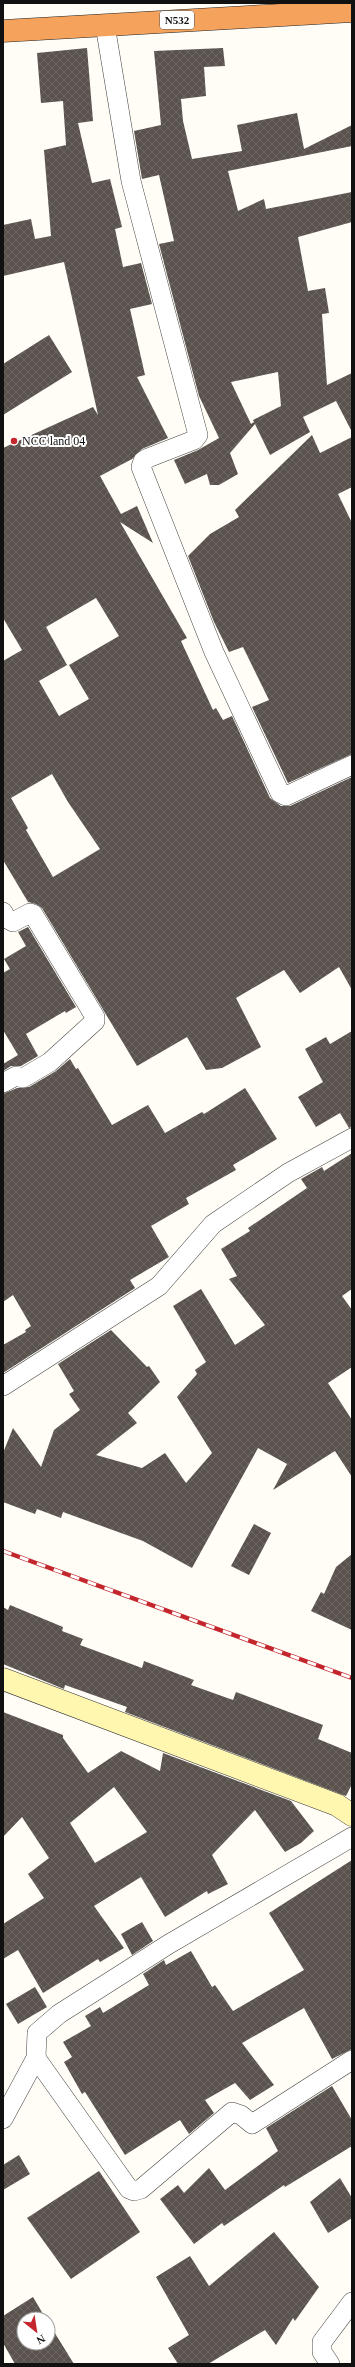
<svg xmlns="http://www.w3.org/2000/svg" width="355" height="2367" viewBox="0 0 355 2367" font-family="'Times New Roman',serif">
<defs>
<pattern id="building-cross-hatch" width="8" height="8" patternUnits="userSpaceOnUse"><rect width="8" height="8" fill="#5a524d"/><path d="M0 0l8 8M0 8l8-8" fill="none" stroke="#6d6662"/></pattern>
</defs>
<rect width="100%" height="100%" fill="#fffdf5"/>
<g fill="url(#building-cross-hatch)" fill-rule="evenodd">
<path d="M87 48 93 121 78 123 92 183 110 179 122 227 115 229 123 267 141 263 152 304 130 309 145 375 137 377 168 438 142 449 132 459 100 476 121 514 137 506 153 543 120 522 187 638 181 641 213 710 216 708 223 720 232 716 270 798 281 806H290L352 777V990L339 967 300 993 284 970 236 998 261 1047 222 1068 206 1070 187 1037 137 1066 42 908 36 904 28 902 3 860V661L22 650 3 618V448L93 407 98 415 64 262 3 276V225L31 219 35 239 51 236 44 150 66 145 63 101 41 103 37 53ZM96 598 119 636 69 665 89 699 59 716 39 681 67 665 46 627ZM52 774 68 802 100 849 53 877 26 830 28 828 11 798Z"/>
<path d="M223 48 225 66 204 67 206 96 181 99 183 121 192 159 242 151 237 125 297 113 304 149 352 125V146L228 171 238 211 264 199 266 209 352 192V222L298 237 308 291 325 288 329 313 322 314 327 385 352 373V432L336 401 303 417 310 432 270 455 255 424 230 453 238 474 219 485H210L207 474 185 484 174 460 198 450 219 438 199 396 159 244 174 241 159 175 142 179 134 131 161 125 154 51ZM278 372 281 406 253 420 254 422 251 424 231 382Z"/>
<polygon points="49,335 72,372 3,415 3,364"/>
<polygon points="312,435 320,453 352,437 352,487 338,494 352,523 352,754 288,783 252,707 269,700 243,647 229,652 214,622 188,556 210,534 239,517 235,510"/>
<polygon points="28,927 76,1007 66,1013 65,1011 26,1034 38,1056 21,1066 11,1066 3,1071 3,1064 18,1055 3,1030 3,973 10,969 4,959 26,946 18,932"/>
<polygon points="352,1031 352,1127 349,1128 340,1113 316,1127 298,1097 323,1082 305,1049 326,1037 330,1044"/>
<polygon points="70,1059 76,1069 78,1068 112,1125 148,1105 165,1133 202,1112 204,1114 245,1088 277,1139 233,1165 236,1170 186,1198 189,1204 151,1226 169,1257 130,1280 135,1288 3,1373 3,1345 26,1332 25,1330 31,1326 13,1295 3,1302 3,1094 17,1088 29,1087 56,1071"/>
<polygon points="352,1153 352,1289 342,1296 352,1310 352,1367 328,1383 352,1420 352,1477 335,1451 273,1490 287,1464 258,1448 192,1568 143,1541 63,1512 61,1518 37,1509 35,1514 3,1502 3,1453 13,1428 41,1467 54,1430 80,1410 69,1394 74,1391 58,1364 111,1330 147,1367 149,1366 160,1382 128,1413 137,1423 96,1455 142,1468 165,1453 186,1483 212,1453 177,1397 197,1374 195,1370 206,1362 173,1306 201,1289 235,1345 265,1325 229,1279 237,1276 221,1249 250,1231 248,1228 307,1188 301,1179 322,1167 324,1171"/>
<polygon points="254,1524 271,1533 249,1575 231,1566"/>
<polygon points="352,1554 352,1630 311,1611 321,1592 324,1594 336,1567"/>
<polygon points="10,1605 63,1627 62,1631 83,1639 80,1645 142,1668 144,1661 194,1680 191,1685 233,1700 236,1692 323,1725 318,1739 352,1753 352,1784 346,1796 125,1712 127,1707 65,1685 64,1689 3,1664 3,1607 8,1610"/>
<path d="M3 1712 63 1735V1738L88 1773 121 1751 160 1771 163 1753 291 1801 314 1831 301 1843 285 1852 255 1810 212 1855 228 1884 208 1894 207 1891 165 1917 141 1877 94 1906 124 1948 100 1962 98 1959 43 1993 18 1950 3 1959V1924L44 1898 28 1874 49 1858 22 1817 3 1837ZM114 1787 147 1832 95 1863 70 1823Z"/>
<polygon points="352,1860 352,2049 332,2059 304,2008 242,2043 274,2085 250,2100 235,2083 205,2100 214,2113 189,2134 180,2120 125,2155 85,2092 82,2094 64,2062 72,2057 63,2042 91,2026 85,2016 100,2007 103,2013 149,1985 143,1974 164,1960 166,1965 191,1951 212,1987 215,1985 233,2011 304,1970 269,1913"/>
<polygon points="142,1922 153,1941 132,1955 121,1934"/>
<polygon points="35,1987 47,2007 18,2024 6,2004"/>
<polygon points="332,2086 352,2120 352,2146 285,2187 284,2185 224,2226 222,2223 194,2244 160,2199 178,2185 184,2193 209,2168 225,2190 278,2151 266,2128"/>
<polygon points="19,2155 30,2174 3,2190 3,2165"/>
<polygon points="99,2171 140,2232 71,2279 27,2218"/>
<polygon points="340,2178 352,2198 352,2218 328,2233 310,2202"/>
<polygon points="274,2232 319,2287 295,2321 293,2318 276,2345 265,2330 208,2364 178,2364 168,2348 189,2335 156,2277 190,2256 209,2286"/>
<polygon points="33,2297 46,2319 24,2319 24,2343 48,2343 48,2322 74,2364 15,2364 3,2343 3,2316"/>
</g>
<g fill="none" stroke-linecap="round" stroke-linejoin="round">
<g stroke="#444" stroke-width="20">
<g id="street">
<polyline points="105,25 131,181 198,435 194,440 148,458 143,461 141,467 214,652 280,793 286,796 352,765"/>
<polyline points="3,912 6,918 13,922 30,913 33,914 95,1017 95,1021 50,1062 23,1078 16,1076 3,1083"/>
<polyline points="3,1386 159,1286 213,1224 288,1173 352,1138"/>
<polyline points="36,2058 129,2189 134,2191 141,2189 232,2112 241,2115 252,2124 352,2060"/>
<polyline points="3,2119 36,2058 37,2033 59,2014 169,1944 352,1837"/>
<polyline points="330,2364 322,2352 322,2342 352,2302"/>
</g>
</g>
<g stroke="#333" stroke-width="23">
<polyline id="secondary" points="3,1679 337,1805 352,1815"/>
</g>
<g stroke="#222" stroke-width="23">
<polyline id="highway" points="3,31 352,11"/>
</g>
<use href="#street" stroke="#fff" stroke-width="19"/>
<use href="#secondary" stroke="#fff6b0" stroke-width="22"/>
<use href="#highway" stroke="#f5a25d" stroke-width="22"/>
<g stroke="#c4262e" stroke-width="4.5">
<polyline id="rail" points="3,1551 352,1678"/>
</g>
<use href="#rail" stroke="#fff" stroke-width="3" stroke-dasharray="9" stroke-linecap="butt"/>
</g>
<circle fill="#c4262e" stroke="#fff" stroke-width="1.5" cx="14" cy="441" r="4"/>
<g text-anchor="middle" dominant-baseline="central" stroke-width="4" stroke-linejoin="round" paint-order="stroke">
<rect fill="#fff" stroke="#585858" stroke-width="1" x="160" y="11" width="34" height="18" rx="3"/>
<g font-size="11" font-weight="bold" fill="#111">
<text x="177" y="20">N532</text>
</g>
<g font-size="12" fill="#111" stroke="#fff" text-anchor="start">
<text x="22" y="441">NCC land 04</text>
</g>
</g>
<rect width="355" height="2367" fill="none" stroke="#111111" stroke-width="8"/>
<g transform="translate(36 2331) rotate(150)"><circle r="19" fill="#ffffff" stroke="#a0a0a0"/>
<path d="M0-3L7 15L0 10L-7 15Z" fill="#c4262e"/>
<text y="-6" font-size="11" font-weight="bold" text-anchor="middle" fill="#111111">N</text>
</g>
</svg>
